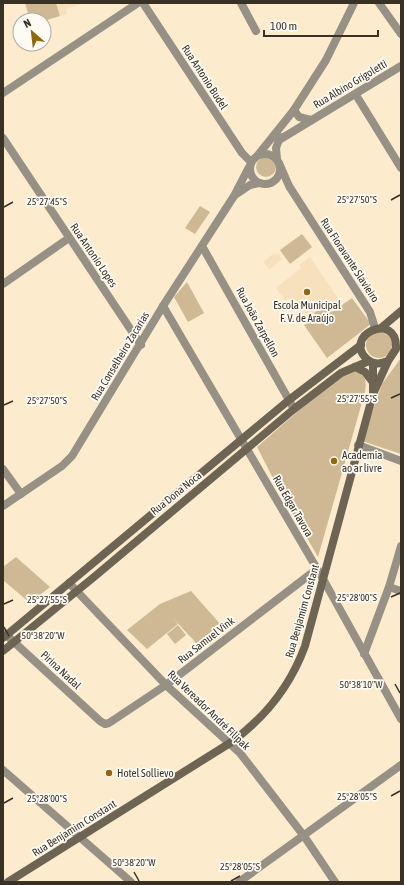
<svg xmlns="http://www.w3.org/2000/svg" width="404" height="885" viewBox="0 0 404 885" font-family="'Asap Condensed',sans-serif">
<rect width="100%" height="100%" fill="#fdebce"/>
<g fill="#f7e1bd">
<polygon points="56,3 84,3 66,9 67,14 60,16"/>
<polygon points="274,253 275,255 278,253 282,259 269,270 263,262"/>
<polygon points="310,257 342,304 332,312 326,304 314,313 316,317 307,323 289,298 285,300 276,288 301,268 299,265"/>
</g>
<g fill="#cfb995">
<polygon points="25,3 56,3 60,16 44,21 30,20"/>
<circle cx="266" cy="167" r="10"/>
<polygon points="200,206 210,212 195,234 185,228"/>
<polygon points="302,234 312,247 290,264 280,250"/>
<polygon points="187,282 204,313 188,322 174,297"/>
<polygon points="352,298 371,324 327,358 304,325 316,317 314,313 326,304 332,312"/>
<circle cx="379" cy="345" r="13"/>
<polygon points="401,358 401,454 362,441 382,384"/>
<path d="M351 370C365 375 367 378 365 392L318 557 278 488 257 447 335 379Z"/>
<polygon points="16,557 50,587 30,603 3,580 3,567"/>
<polygon points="191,591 222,626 197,644 172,617 178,624 147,649 127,630 160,604"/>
<polygon points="178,625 186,635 175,644 167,634"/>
</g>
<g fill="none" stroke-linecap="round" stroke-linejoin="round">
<g stroke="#979084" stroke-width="8">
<polyline points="143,3 242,153 251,162"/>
<polyline points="241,3 256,31"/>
<polyline points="379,3 401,34"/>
<polyline points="3,93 138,3"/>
<polyline points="356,95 401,168"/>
<polyline points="294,110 299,117 311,120"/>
<polyline points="3,138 141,345"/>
<polyline points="279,140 401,66"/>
<circle cx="265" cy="169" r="15"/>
<polyline points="258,155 294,110 326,60 354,3"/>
<polyline points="277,159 276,148 280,137"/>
<polyline points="279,163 289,186 370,312 375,328"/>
<polyline points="235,195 250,185 259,183"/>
<polyline points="202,246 294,409"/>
<polyline points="3,284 69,238"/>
<polyline points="163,306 323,579 401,719"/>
<polyline points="358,445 401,461"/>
<polyline points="3,469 21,494"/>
<polyline points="3,506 62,466 72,456 163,306 234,196 249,167"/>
<polyline points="69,583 166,685 240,753 304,836 335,882"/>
<polyline points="389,587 401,591"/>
<polyline points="3,632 100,721 105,724 109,723 166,685 317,569"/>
<polyline points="364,654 389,587 401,546"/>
<polyline points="3,770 131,882"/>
<polyline points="239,882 401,765"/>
</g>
<g stroke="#6e6453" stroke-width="8">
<polyline points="381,328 401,311"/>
<polyline points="355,367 365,372 372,381"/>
<polyline points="373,391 373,363"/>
<polyline points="3,638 289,400 361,345"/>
<polyline points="3,651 94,577 294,409 341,373 369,361"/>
<path d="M8 882 230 743C265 718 290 687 305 646L373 394 388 361 396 349C398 309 340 336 368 360 374 365 381 364 388 361"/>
</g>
</g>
<path fill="none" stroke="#383126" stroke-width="1.5" d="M391 200 400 195M4 207 13 202M391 398 400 394M4 405 13 401M391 597 400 593M4 604 13 600M4 627 9 636M395 684 400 693M391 796 400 791M4 803 13 798M134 872 139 881M231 881 240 876"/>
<g fill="#91680f" stroke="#fefbf5" stroke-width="1.5">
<circle cx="307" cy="292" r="4"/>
<circle cx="334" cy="461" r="4"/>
<circle cx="109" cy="773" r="4"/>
</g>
<g text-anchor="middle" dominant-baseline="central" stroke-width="3.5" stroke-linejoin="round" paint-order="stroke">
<g font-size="11" fill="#383126" stroke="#fefbf5">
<text transform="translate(205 77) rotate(57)">Rua Antonio Budel</text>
<text transform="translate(350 84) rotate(-31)">Rua Albino Grigoletti</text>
<text transform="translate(94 255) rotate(56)">Rua Antonio Lopes</text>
<text transform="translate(350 260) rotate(57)">Rua Fioravante Slavieiro</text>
<text transform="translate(258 322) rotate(61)">Rua João Zarpellon</text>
<text transform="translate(120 356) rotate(-59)">Rua Conselheiro Zacarias</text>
<text transform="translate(176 493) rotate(-39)">Rua Dona Noca</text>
<text transform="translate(293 506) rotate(60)">Rua Edgar Tavora</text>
<text transform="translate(302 611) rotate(-74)">Rua Benjamim Constant</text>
<text transform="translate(206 640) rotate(-38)">Rua Samuel Vink</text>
<text transform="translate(61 670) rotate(43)">Pirina Nadal</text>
<text transform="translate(209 710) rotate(44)">Rua Vereador André Filipak</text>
<text transform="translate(74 828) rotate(-32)">Rua Benjamim Constant</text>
</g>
<g font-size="11" fill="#383126" stroke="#fefbf5" text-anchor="start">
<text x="307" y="305" text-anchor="middle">Escola Municipal<tspan x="307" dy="13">F. V. de Araújo</tspan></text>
<text x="342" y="455">Academia<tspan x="342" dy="13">ao ar livre</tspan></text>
<text x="117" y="773">Hotel Sollievo</text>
</g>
</g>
<g font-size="10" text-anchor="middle" fill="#383126" stroke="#fefbf5" stroke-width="3.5" stroke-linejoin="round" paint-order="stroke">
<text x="357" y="203">25°27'50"S</text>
<text x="47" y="205">25°27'45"S</text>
<text x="357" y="402">25°27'55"S</text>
<text x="47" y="404">25°27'50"S</text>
<text x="357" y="601">25°28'00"S</text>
<text x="47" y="603">25°27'55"S</text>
<text x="43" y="639">50°38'20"W</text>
<text x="361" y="688">50°38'10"W</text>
<text x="357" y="800">25°28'05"S</text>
<text x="47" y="802">25°28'00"S</text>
<text x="134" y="866">50°38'20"W</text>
<text x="240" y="870">25°28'05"S</text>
</g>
<rect width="404" height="885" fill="none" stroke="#383126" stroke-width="8"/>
<g transform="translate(32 32) rotate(332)"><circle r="19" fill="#fefbf5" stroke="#afaaa2"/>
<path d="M0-3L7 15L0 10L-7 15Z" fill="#91680f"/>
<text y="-6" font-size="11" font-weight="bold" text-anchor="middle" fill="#383126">N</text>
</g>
<path d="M264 30v6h114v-6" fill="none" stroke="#383126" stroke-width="2"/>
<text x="270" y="30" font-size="12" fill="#383126" stroke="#fefbf5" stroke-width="3" paint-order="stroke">100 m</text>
</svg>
